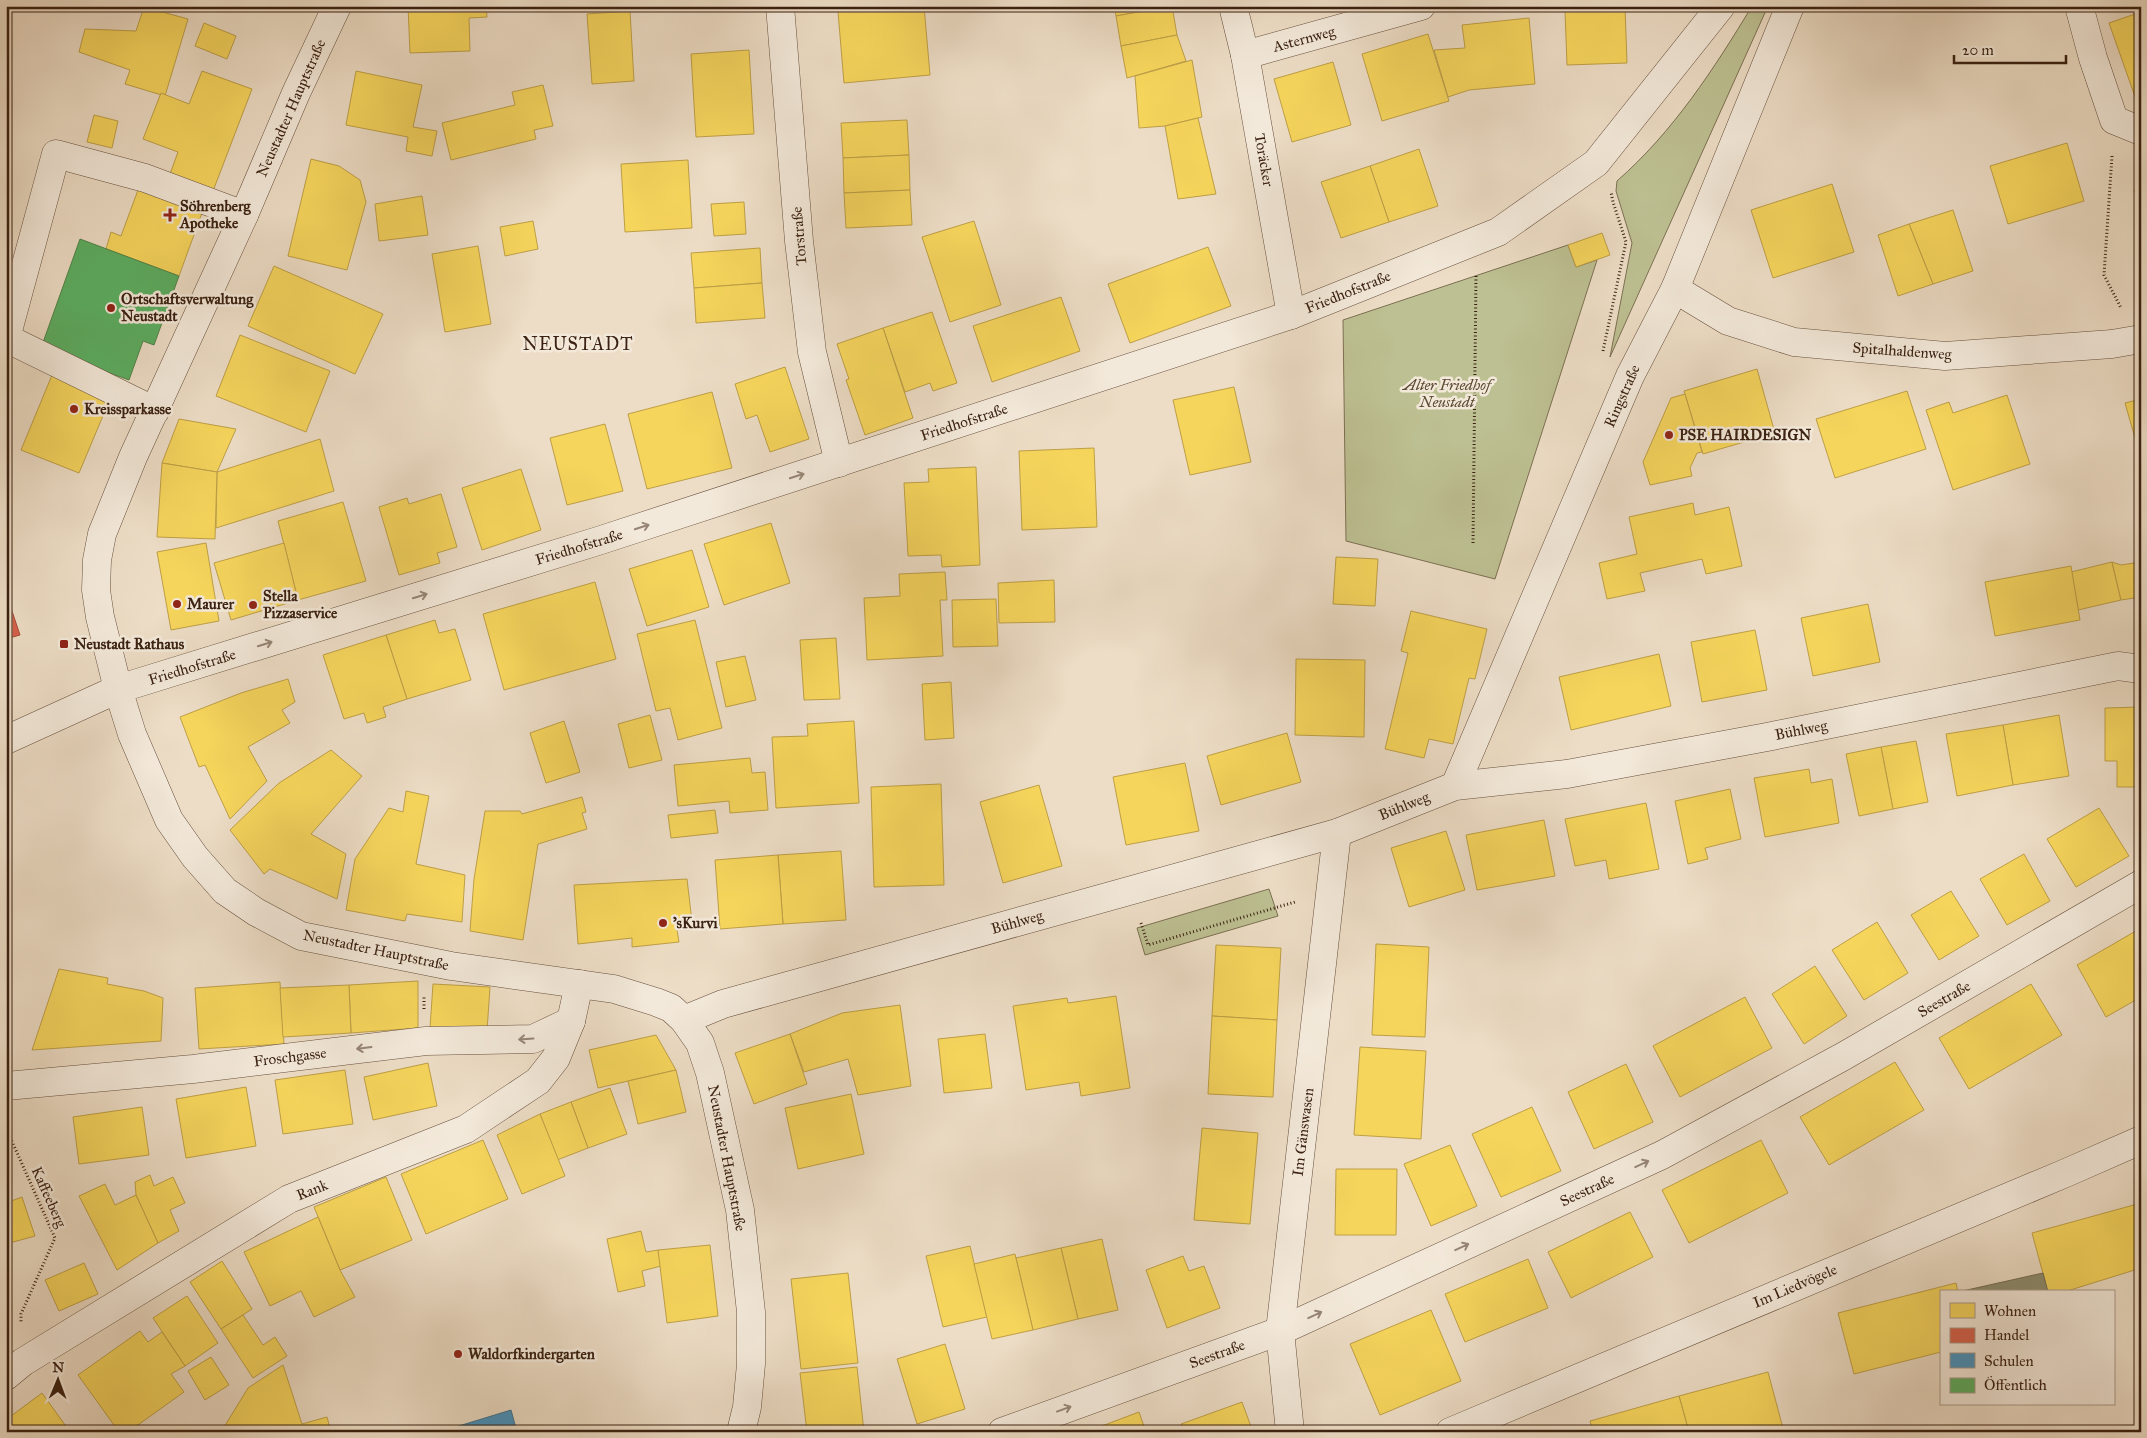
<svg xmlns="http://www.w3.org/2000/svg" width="2147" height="1438" viewBox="0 0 2147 1438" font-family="'IM FELL Great Primer',serif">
<rect width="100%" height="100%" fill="#edddc6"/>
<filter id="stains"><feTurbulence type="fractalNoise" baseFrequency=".004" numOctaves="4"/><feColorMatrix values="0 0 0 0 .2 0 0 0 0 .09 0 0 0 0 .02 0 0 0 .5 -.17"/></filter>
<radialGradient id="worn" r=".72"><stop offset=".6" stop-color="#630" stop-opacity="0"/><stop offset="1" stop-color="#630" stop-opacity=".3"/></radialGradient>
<g fill="#bdc092" stroke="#7c7052">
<path d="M1752 6H1768L1610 357 1632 243 1616 191 1617 181C1673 132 1714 69 1752 6Z"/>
<polygon points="1568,245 1576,267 1597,260 1495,579 1346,541 1343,320"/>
<polygon points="1269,889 1278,916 1145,955 1137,928"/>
</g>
<g fill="#f6d55c" stroke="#be9f46">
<polygon points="408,6 486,6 487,17 469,18 470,51 410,53"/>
<polygon points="904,6 924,6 930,75 844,83 838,12"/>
<polygon points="1114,6 1169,6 1116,16"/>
<polygon points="1172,6 1177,35 1121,46 1116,16"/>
<polygon points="144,7 188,19 165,96 125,84 130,70 79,52 85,29 136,31"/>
<polygon points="1625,7 1627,63 1567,65 1565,10"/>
<polygon points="630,11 634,81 592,84 587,14"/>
<polygon points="2141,12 2141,107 2139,108 2109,23"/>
<polygon points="1529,18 1535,84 1469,90 1448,97 1434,50 1465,48 1462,25"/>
<polygon points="204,23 236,36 227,59 195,46"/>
<polygon points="1428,34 1449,101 1382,121 1362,54"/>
<polygon points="1177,35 1186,61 1127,78 1121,46"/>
<polygon points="749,50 754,134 696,137 691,54"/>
<polygon points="1192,60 1202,117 1165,126 1139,128 1135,76"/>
<polygon points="1333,62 1351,125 1292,142 1274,79"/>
<polygon points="202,71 252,89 213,191 170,174 178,152 143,139 161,93 189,104"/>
<polygon points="356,71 422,85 413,127 437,131 432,156 406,151 408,137 346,125"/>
<polygon points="543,85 553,126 534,130 536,139 451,160 442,123 515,105 512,92"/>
<polygon points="94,115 118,121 112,148 87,142"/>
<polygon points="1198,118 1216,194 1178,199 1165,126"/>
<polygon points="907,120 909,155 843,158 841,123"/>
<polygon points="2067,143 2084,201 2008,224 1990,166"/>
<polygon points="1419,149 1438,206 1389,222 1370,166"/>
<polygon points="909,155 910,190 844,193 843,158"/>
<polygon points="311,159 339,166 360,180 366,202 347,270 288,256"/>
<polygon points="688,160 692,228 625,232 621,164"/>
<polygon points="1370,166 1389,222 1341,238 1321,182"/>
<polygon points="1832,184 1854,252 1773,278 1751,210"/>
<polygon points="2141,187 2141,209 2134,190"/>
<polygon points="138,190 202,213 179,276 106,249 111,232 121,236"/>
<polygon points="910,190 912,225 846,228 844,193"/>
<polygon points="422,196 428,235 379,241 375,204"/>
<polygon points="744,202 746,234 714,236 711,204"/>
<polygon points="1953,210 1973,271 1933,284 1909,224"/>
<polygon points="533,221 538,249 505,256 500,227"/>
<polygon points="974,221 1001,305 950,322 922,237"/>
<polygon points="1909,224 1933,284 1898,296 1878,235"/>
<polygon points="1602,233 1610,255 1576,267 1568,245"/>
<polygon points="478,246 491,324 445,332 432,254"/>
<polygon points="1208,247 1231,306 1130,343 1108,284"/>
<polygon points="760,248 762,283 694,288 691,253"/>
<polygon points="274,266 383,314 355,374 248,326"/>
<polygon points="762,283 765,318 696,323 694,288"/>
<polygon points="1061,297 1080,351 992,382 973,326"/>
<polygon points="932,312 957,383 933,391 930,383 905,392 883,328"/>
<polygon points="883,328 913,418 865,435 846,380 849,379 837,344"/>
<polygon points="240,335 330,371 306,432 216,396"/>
<polygon points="785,367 809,439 770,452 757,415 746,419 735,384"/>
<polygon points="1757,369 1775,433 1703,454 1684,391"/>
<polygon points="52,375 110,399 79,473 21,450"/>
<polygon points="1234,387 1251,462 1190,475 1173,400"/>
<polygon points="1907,391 1926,449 1835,478 1816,419"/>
<polygon points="712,392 732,468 647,489 628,414"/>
<polygon points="1685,394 1702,452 1697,453 1690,468 1692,476 1650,485 1643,462 1671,398"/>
<polygon points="2007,395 2030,464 1953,490 1926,410 1949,402 1953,413"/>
<polygon points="2141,399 2141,444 2137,445 2125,403"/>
<polygon points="179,419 236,429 217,472 162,463"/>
<polygon points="605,424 623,491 567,505 550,438"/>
<polygon points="320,439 334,491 216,528 217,472"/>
<polygon points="1094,448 1097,527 1022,530 1019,451"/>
<polygon points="162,463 217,472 215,539 157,537"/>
<polygon points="976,467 980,565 942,567 941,555 908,556 904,483 929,482 928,469"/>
<polygon points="521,469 541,530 482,550 462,488"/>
<polygon points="441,494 457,547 437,553 440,563 399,575 379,507 407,498 409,504"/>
<polygon points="343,502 366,581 298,600 278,521"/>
<polygon points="1693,503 1695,515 1729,507 1742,566 1706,574 1702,559 1640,573 1645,591 1607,599 1599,563 1637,554 1629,517"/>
<polygon points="771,523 790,583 724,605 704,544"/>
<polygon points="206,543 219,621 171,630 157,552"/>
<polygon points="284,543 298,600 231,620 214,563"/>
<polygon points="692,550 709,607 647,626 629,569"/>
<polygon points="1336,557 1378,559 1375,606 1333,604"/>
<polygon points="2112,562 2121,600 2078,610 2071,572"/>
<polygon points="2112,562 2121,565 2141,562 2141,597 2121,600"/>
<polygon points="2071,566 2080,620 1995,636 1985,582"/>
<polygon points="945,572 947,600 940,600 943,656 867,660 864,598 900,596 899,574"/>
<polygon points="1054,580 1055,622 999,623 998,583"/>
<polygon points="595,582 616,659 504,690 483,614"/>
<polygon points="996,599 998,646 953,647 952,600"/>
<polygon points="1868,604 1880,662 1813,676 1801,618"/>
<polygon points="1411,611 1487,629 1475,679 1469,678 1453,744 1429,739 1424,758 1385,749 1408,653 1401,651"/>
<polygon points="435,620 439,633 455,629 471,680 407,699 386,635"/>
<polygon points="695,620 722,728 678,740 670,708 656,711 637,634"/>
<polygon points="1755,630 1767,690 1702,702 1691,642"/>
<polygon points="386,635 407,699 383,707 386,717 367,723 364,713 344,719 323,655"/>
<polygon points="836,638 840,699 804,700 800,640"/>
<polygon points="1659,654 1671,706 1571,730 1559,677"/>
<polygon points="745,656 756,700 726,707 716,662"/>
<polygon points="1296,659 1365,660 1364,737 1295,735"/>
<polygon points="288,679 295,702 282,710 290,723 248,747 267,781 230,819 205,765 199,767 180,717 241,693"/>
<polygon points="951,682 954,738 925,740 922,684"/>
<polygon points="2141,707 2141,787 2117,787 2117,761 2105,761 2105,708"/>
<polygon points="650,715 662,760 629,768 618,724"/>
<polygon points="2059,715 2069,776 2013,785 2003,725"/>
<polygon points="564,721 580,772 546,783 530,733"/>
<polygon points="854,721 859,803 776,808 772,737 808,736 807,724"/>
<polygon points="2003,725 2013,785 1957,796 1946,734"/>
<polygon points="1287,733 1301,782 1221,805 1207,756"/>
<polygon points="1916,741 1928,802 1893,809 1881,747"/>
<polygon points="1881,747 1893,809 1859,816 1846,754"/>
<polygon points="331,750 362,776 311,834 346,854 337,899 270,869 264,874 230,830 279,783"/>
<polygon points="750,758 752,773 765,772 768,810 730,813 729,801 678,806 674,765"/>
<polygon points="1185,763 1199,831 1126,845 1113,777"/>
<polygon points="1809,769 1811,783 1832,779 1839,823 1765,837 1754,778"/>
<polygon points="941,784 944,885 874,887 871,787"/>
<polygon points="1039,785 1062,866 1003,883 980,802"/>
<polygon points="1730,789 1741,839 1705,848 1708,859 1688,864 1675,801"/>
<polygon points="406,791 429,796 416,864 465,875 462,922 407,914 405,921 346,910 355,859 389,808 403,812"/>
<polygon points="582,797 586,812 582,813 587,829 538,844 523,940 470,931 474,879 485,811 520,811 522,814"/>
<polygon points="1646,803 1659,869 1609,879 1606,860 1575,866 1565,819"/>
<polygon points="2099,808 2129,856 2076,887 2047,839"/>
<polygon points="715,810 718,833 671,838 668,815"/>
<polygon points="1544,820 1555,876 1477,890 1466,835"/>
<polygon points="1446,831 1465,890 1409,907 1391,848"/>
<polygon points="841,851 846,920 783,924 778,855"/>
<polygon points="2024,854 2050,901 2007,925 1980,879"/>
<polygon points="778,855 783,924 720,929 715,860"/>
<polygon points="687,879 693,930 677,930 679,942 632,947 632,938 578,944 574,885"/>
<polygon points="1951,891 1979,936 1939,960 1911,915"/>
<polygon points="1877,922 1908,973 1864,1000 1832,950"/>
<polygon points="2141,928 2141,997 2106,1017 2077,965"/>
<polygon points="1376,944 1429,947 1425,1037 1372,1035"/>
<polygon points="1216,945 1281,948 1277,1020 1212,1016"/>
<polygon points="1815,966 1847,1016 1804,1044 1772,994"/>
<polygon points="6,967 10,1030 6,1031"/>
<polygon points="59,969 108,978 107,984 144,991 163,998 161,1041 32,1050"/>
<polygon points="418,981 418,1028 351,1033 349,985"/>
<polygon points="280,982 284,1044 199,1049 195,988"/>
<polygon points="433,984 490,987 487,1031 430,1028"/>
<polygon points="2031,984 2062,1035 1969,1089 1939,1038"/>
<polygon points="349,985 351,1033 283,1037 280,988"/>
<polygon points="1116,996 1130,1088 1081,1096 1079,1082 1026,1090 1013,1006 1067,998 1068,1003"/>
<polygon points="1745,997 1772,1048 1680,1097 1653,1046"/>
<polygon points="900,1005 911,1086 858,1095 848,1059 804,1072 790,1034 842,1013"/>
<polygon points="1212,1016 1277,1020 1273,1097 1208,1094"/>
<polygon points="790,1034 807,1084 754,1104 735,1053"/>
<polygon points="985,1034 992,1088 944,1093 938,1039"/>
<polygon points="656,1035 676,1070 598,1088 589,1050"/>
<polygon points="1360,1047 1426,1051 1421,1139 1354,1135"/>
<polygon points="1895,1062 1924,1110 1829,1165 1800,1117"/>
<polygon points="428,1063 437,1106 373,1120 364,1077"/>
<polygon points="1626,1064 1653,1122 1594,1149 1568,1092"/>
<polygon points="345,1070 353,1124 283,1134 275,1080"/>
<polygon points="676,1070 686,1112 638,1124 628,1081"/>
<polygon points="246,1087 256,1146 186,1158 176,1099"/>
<polygon points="610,1088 627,1134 588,1148 571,1102"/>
<polygon points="851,1094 864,1154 798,1169 785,1108"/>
<polygon points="571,1102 588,1148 557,1160 540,1114"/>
<polygon points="142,1107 149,1155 79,1164 73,1117"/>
<polygon points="1532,1107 1561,1171 1501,1197 1472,1134"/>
<polygon points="540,1114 565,1176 522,1194 497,1135"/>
<polygon points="1202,1128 1258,1133 1250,1224 1194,1220"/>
<polygon points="483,1140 508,1199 426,1234 401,1174"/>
<polygon points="1761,1140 1788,1193 1689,1243 1662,1190"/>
<polygon points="1450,1145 1477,1206 1431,1226 1404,1164"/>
<polygon points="1336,1169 1397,1169 1396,1235 1335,1235"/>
<polygon points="150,1175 154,1186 173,1177 185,1203 170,1210 179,1231 158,1243 136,1195 135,1182"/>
<polygon points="386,1177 412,1240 340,1270 314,1207"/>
<polygon points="105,1184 115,1205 136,1195 158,1243 117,1270 79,1196"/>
<polygon points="22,1197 35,1236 6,1244 6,1203"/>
<polygon points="2141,1203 2141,1268 2064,1292 2048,1292 2032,1233"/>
<polygon points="1630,1212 1653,1257 1571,1298 1548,1252"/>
<polygon points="318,1217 340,1270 355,1297 314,1317 301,1291 270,1306 244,1252"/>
<polygon points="641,1231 646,1252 658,1250 661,1266 642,1271 645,1286 618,1292 607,1239"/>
<polygon points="1102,1239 1118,1310 1078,1319 1061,1248"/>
<polygon points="710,1245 718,1316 667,1323 658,1250"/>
<polygon points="970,1246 987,1317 943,1327 926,1256"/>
<polygon points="1061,1248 1078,1319 1033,1330 1016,1258"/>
<polygon points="1015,1254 1033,1330 992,1339 974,1264"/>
<polygon points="1183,1256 1189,1271 1204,1266 1220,1308 1167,1328 1146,1270"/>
<polygon points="1528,1259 1548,1308 1465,1342 1445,1294"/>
<polygon points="222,1261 252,1309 221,1329 190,1282"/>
<polygon points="84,1263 98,1294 59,1311 45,1280"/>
<polygon points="848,1273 858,1363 801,1369 791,1279"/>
<polygon points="1956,1283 1958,1292 1941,1292 1941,1352 1854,1374 1838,1313"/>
<polygon points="187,1296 218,1343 185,1366 153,1318"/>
<polygon points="1431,1310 1461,1381 1380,1415 1350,1344"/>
<polygon points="243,1315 263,1345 275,1337 287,1356 253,1378 221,1329"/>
<polygon points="140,1331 148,1342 162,1332 185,1366 171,1374 184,1392 128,1432 119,1432 78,1375"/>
<polygon points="945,1344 965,1409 917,1424 897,1359"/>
<polygon points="211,1357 229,1385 205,1400 188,1371"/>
<polygon points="283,1365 302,1424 327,1417 331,1432 221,1432 248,1388"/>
<polygon points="857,1367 864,1432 807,1432 800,1373"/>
<polygon points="1768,1372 1784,1432 1689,1432 1679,1396"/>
<polygon points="42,1393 68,1429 65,1432 16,1432 7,1419"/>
<polygon points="1679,1396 1689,1432 1593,1432 1590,1421"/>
<polygon points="1242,1402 1253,1432 1184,1432 1181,1424"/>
<polygon points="1139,1412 1146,1432 1086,1432"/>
<polygon points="7,1419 16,1432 6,1432"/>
</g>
<polygon fill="#d6604d" stroke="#a74d3b" points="6,593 20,635 6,639"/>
<polygon fill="#4393c3" stroke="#40718e" points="511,1410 517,1432 450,1432 449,1429"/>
<polygon fill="#5aae61" stroke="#508449" points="80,239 179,276 154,345 143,341 129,380 41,348"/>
<polygon fill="#8c8c6e" stroke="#736c52" points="2043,1273 2048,1292 1958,1292"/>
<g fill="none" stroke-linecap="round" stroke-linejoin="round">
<g stroke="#67503e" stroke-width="29">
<g id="minor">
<polyline points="337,6 296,93 244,215 133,457 102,534 97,560 96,590 100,617 118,689 132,734 169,820 195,857 225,891 256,912 301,936 451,966 614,989 656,1002 671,1008 684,1020 700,1043 710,1073 740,1210 751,1312 751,1364 747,1407 741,1432"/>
<polyline points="780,6 799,241 812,352 839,463"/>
<polyline points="1233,6 1245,55 1291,315"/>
<polyline points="2079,6 2093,58 2114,120 2141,131"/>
<polyline points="1245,55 1421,6"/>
<polyline points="1675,289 1728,321 1794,342 1945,356 2112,344 2141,339"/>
<polyline points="6,338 56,154 145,178 244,215"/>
<polyline points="6,338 155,411"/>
<polyline points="6,740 118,689 598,541 1291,315 1498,232 1596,163 1721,6"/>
<polyline points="1455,786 1630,376 1675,289 1790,6"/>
<polyline points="684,1020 723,1004 1337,833 1455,786 1567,774 1767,737 2118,666 2141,669"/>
<polyline points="6,1086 193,1069 426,1041 533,1039 571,1021"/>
<polyline points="6,1376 23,1362 289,1199 466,1129 538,1081 556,1058 571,1021 579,984"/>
<polyline points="1002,1432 1280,1331 1662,1155 1844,1056 2141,884"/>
<polyline points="1290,1432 1280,1331 1337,833"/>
<polyline points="1450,1432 2068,1172 2141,1140"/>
</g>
</g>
<g stroke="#3a2111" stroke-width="3" stroke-dasharray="1 2.5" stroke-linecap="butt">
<polyline points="2112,156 2104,275 2121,308"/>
<polyline points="1603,351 1626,242 1613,202 1611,192"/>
<polyline points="1473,543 1476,276"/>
<polyline points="1141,923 1148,945 1295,902"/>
<polyline points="424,1009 424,995"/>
<polyline points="6,1128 55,1238 21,1314 21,1323"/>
</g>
<use href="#minor" stroke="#f3e9da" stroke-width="28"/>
</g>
<defs><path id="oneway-shaft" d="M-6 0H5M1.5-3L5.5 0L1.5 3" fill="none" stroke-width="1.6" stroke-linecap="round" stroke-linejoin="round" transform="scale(1.25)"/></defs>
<g stroke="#968576">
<use href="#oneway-shaft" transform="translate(797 476) rotate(-18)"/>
<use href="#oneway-shaft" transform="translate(642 527) rotate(-18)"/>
<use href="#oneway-shaft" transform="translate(420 596) rotate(-17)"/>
<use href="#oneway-shaft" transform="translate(265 644) rotate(-17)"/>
<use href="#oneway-shaft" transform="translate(526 1039) rotate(176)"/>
<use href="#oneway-shaft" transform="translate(364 1048) rotate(173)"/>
<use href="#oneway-shaft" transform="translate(1642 1164) rotate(-25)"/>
<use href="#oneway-shaft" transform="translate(1462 1247) rotate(-25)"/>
<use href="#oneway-shaft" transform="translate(1315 1315) rotate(-25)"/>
<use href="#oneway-shaft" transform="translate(1064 1409) rotate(-20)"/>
</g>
<g fill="#8f2418" stroke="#f3e9da" stroke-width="2">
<path d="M167.5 207.5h5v5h5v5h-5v5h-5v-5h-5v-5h5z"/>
<circle cx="111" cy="308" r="5"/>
<circle cx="74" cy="409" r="5"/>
<circle cx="1669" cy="435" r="5"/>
<circle cx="177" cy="604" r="5"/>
<circle cx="253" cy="605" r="5"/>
<rect x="59" y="639" width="10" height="10" rx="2.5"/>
<circle cx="663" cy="923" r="5"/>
<circle cx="458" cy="1354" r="5"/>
</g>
<g text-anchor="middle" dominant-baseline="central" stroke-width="5" stroke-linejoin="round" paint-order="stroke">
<g font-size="15" fill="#3a2111" stroke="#f3e9da">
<text transform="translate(1304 39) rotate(-15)">Asternweg</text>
<text transform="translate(291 108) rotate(-66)">Neustadter Hauptstraße</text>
<text transform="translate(1264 160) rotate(80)">Toräcker</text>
<text transform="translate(799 236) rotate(-95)">Torstraße</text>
<text transform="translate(1348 292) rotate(-22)">Friedhofstraße</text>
<text transform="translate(1902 351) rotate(4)">Spitalhaldenweg</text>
<text transform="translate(1622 396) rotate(-66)">Ringstraße</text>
<text transform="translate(964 422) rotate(-18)">Friedhofstraße</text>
<text transform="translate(579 547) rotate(-17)">Friedhofstraße</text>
<text transform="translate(192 667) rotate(-17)">Friedhofstraße</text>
<text transform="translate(1801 730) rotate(-11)">Bühlweg</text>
<text transform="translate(1404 806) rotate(-22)">Bühlweg</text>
<text transform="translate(1017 922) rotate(-16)">Bühlweg</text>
<text transform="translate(376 950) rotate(12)">Neustadter Hauptstraße</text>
<text transform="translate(1944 999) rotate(-30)">Seestraße</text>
<text transform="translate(290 1057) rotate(-7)">Froschgasse</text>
<text transform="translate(1303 1132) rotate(-83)">Im Gänswasen</text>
<text transform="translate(727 1158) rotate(79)">Neustadter Hauptstraße</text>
<text transform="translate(312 1190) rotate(-22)">Rank</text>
<text transform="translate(1587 1190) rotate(-25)">Seestraße</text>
<text transform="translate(49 1197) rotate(66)">Kaffeeberg</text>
<text transform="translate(1795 1286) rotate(-23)">Im Liedvögele</text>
<text transform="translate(1217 1354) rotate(-20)">Seestraße</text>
</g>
<g font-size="15" font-weight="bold" fill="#3a2111" stroke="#f3e9da" text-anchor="start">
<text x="180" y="206">Söhrenberg<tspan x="180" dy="17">Apotheke</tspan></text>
<text x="121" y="299">Ortschaftsverwaltung<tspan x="121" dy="17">Neustadt</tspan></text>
<text x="84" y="409">Kreissparkasse</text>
<text x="1679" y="435">PSE HAIRDESIGN</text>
<text x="263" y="596">Stella<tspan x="263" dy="17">Pizzaservice</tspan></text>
<text x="187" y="604">Maurer</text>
<text x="74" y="644">Neustadt Rathaus</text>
<text x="673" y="923">'sKurvi</text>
<text x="468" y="1354">Waldorfkindergarten</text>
</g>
<g font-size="15" font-style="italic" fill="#5b4931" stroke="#f3e9da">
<text x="1447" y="385">Alter Friedhof<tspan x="1447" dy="17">Neustadt</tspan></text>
</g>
<g font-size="18" letter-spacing="1" fill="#3a2111" stroke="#f3e9da">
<text x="578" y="344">NEUSTADT</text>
</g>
</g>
<rect width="2147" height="1438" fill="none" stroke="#edddc6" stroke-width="25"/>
<rect x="8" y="8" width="2132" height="1423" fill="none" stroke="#3a2111" stroke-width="2.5"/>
<rect x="12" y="12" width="2122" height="1413" fill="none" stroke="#3a2111"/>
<rect x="1940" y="1290" width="175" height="115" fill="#f3e9da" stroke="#a9998a"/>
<rect x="1950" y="1303" width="25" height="15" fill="#f6d55c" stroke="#a9998a"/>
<text x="1984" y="1316" font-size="15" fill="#3a2111">Wohnen</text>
<rect x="1950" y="1328" width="25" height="15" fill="#d6604d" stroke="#a9998a"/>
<text x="1984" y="1340" font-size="15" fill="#3a2111">Handel</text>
<rect x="1950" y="1353" width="25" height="15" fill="#4393c3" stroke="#a9998a"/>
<text x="1984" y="1366" font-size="15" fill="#3a2111">Schulen</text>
<rect x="1950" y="1378" width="25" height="15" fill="#5aae61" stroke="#a9998a"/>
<text x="1984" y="1390" font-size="15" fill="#3a2111">Öffentlich</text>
<g transform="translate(58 1380) rotate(1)" stroke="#f3e9da" stroke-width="4" paint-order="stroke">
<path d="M0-4L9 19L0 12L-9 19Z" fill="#3a2111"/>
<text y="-8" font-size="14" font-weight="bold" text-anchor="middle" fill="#3a2111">N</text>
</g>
<path d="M1954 55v8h112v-8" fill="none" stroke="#3a2111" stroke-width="2.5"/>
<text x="1962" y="55" font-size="15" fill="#3a2111" stroke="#f3e9da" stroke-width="4" paint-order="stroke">20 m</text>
<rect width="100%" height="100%" filter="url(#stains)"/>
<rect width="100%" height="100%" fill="url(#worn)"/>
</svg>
